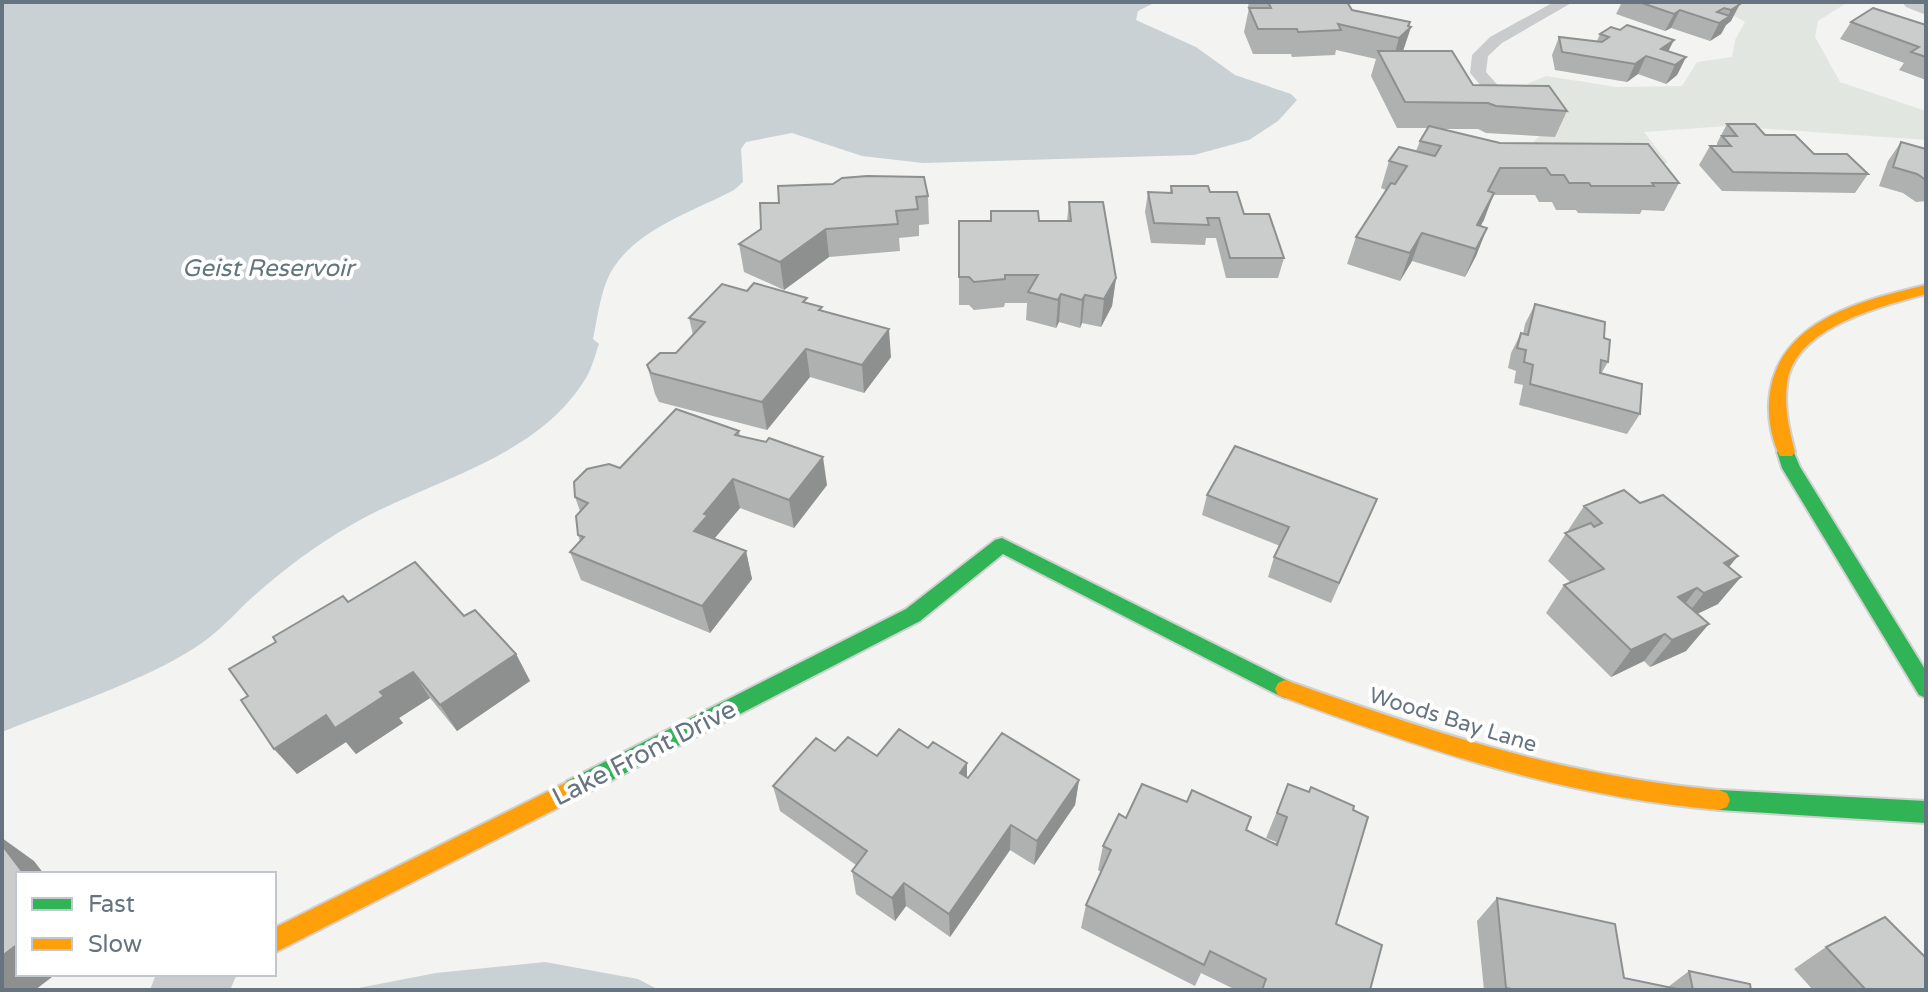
<svg xmlns="http://www.w3.org/2000/svg" width="1928" height="992" viewBox="0 0 1928 992" font-family="'Varela Round',sans-serif">
<rect width="100%" height="100%" fill="#f3f3f2"/>
<polygon fill="#e2e6e0" points="1710,2 1848,2 1818,21 1815,37 1840,82 1926,111 1926,140 1727,126 1644,132 1668,163 1568,163 1516,159 1565,111 1527,84 1546,76 1617,87 1682,86 1697,62 1732,57 1735,40 1745,22"/>
<g fill="#c9d1d4">
<path d="M2 2H1156L1138 11 1136 20 1196 47 1235 75 1291 94 1297 100 1278 121 1249 140 1194 155 923 163 862 156 792 133 746 142 741 149 743 182 734 190C694 211 640 228 614 267 601 286 598 316 593 339L599 344C595 355 592 368 586 378 536 460 431 479 353 524 314 546 279 573 246 603 230 619 215 635 196 647 144 681 61 708 2 732Z"/>
<polygon points="545,962 638,979 659,990 348,990 436,973"/>
</g>
<g fill="none" stroke-linecap="round" stroke-linejoin="round">
<g stroke="#cfd0d0" stroke-width="4">
<g id="fast">
<polygon points="1786,446 1792,448 1800,467 1926,671 1926,698 1919,695 1782,468 1777,452"/>
<polygon points="1002,538 1292,683 1295,689 1292,695 1285,698 1278,695 1003,554 920,621 583,795 575,798 567,795 564,788 567,781 906,609 995,540"/>
<polygon points="1719,790 1926,801 1926,823 1719,810 1711,807 1708,800 1711,793"/>
</g>
</g>
<g stroke="#cfd0d0" stroke-width="4">
<g id="slow">
<path d="M1926 285V294C1880 307 1794 327 1787 384 1784 408 1789 429 1795 452L1792 456H1780C1772 441 1768 419 1769 402 1774 321 1860 301 1926 285Z"/>
<path d="M1285 680C1431 732 1563 776 1719 790L1727 793 1730 800 1727 807 1719 810C1565 797 1422 749 1278 695L1275 689 1278 683Z"/>
<polygon points="575,778 583,781 586,788 583,795 274,953 274,928"/>
</g>
</g>
<polygon fill="#c9cbcc" fill-rule="evenodd" points="1554,2 1573,2 1502,43 1488,56 1486,72 1520,110 1517,114 1505,114 1470,73 1472,55 1490,37"/>
<g fill="#c9cbcc" fill-rule="evenodd">
<polygon points="1902,2 1926,2 1926,15 1906,7"/>
<polygon points="156,974 237,974 230,990 150,990"/>
</g>
<use href="#fast" fill="#30b455" fill-rule="evenodd"/>
<use href="#slow" fill="#ff9f0a" fill-rule="evenodd"/>
</g>
<g fill="#afb0b0">
<polygon points="1249,2 1347,2 1352,10 1411,27 1403,51 1473,85 1567,111 1555,137 1486,133 1478,129 1440,129 1679,183 1664,211 1642,210 1640,214 1578,213 1576,210 1556,210 1552,202 1539,202 1535,195 1494,195 1480,226 1487,228 1476,256 1465,277 1412,261 1400,281 1347,264 1356,237 1386,190 1381,188 1389,161 1416,151 1420,141 1428,128 1397,128 1371,76 1376,59 1336,50 1335,55 1292,57 1291,54 1253,54 1244,32 1249,8 1248,7"/>
<polygon points="1622,2 1735,2 1731,21 1726,25 1721,34 1710,41 1671,28 1665,31 1616,14"/>
<polygon points="1851,22 1926,25 1926,80 1899,70 1904,63 1840,39"/>
<polygon points="1600,34 1668,51 1686,57 1677,75 1666,84 1638,74 1627,82 1555,70 1552,55 1559,37 1597,41"/>
<polygon points="1727,124 1765,135 1868,174 1855,193 1722,191 1699,165 1710,146 1717,146 1717,143"/>
<polygon points="1901,142 1926,149 1926,201 1916,202 1903,193 1879,186 1888,161"/>
<polygon points="1171,186 1210,192 1244,214 1284,258 1278,278 1226,278 1216,238 1206,238 1205,245 1151,243 1145,212 1148,192 1170,193"/>
<polygon points="928,196 929,224 919,225 919,236 899,238 900,251 829,257 784,290 744,272 739,244 761,229 760,203"/>
<polygon points="1069,202 1116,278 1112,306 1101,327 1082,323 1080,328 1059,322 1056,328 1026,320 1027,303 1005,303 1004,307 974,310 969,305 959,305 959,221 1067,221"/>
<polygon points="747,291 807,303 822,311 891,357 864,393 810,377 767,430 659,402 655,394 647,365 676,353 693,335 689,318"/>
<polygon points="1535,304 1604,338 1608,362 1601,374 1640,414 1627,434 1519,405 1523,385 1514,383 1516,371 1508,368 1511,353 1521,333 1523,334 1525,324"/>
<polygon points="739,431 740,436 827,485 794,528 740,508 714,539 746,551 752,579 710,633 581,580 570,552 580,541 578,535 580,511 575,497 620,468"/>
<polygon points="1207,495 1368,519 1331,603 1268,577 1274,557 1280,546 1202,515"/>
<polygon points="1640,503 1729,567 1718,604 1697,614 1686,651 1650,667 1644,661 1611,677 1546,613 1564,585 1571,583 1548,561 1584,506"/>
<polygon points="348,602 464,616 516,654 530,681 457,731 430,698 399,718 403,723 356,754 346,742 297,774 248,696 276,642"/>
<polygon points="928,748 967,763 967,777 1079,780 1075,805 1034,865 1010,850 950,937 906,906 895,921 856,894 852,871 856,865 780,811 773,786 835,751 877,756"/>
<polygon points="1288,784 1353,810 1336,924 1370,990 1236,990 1201,973 1195,986 1081,928 1086,905 1101,872 1098,870 1103,846 1126,818 1246,830 1275,844 1276,842 1266,838"/>
<polygon points="1497,898 1624,978 1668,987 1689,971 1751,990 1484,990 1477,921"/>
<polygon points="1826,947 1926,990 1813,990 1794,969"/>
</g>
<g fill="#8e9090">
<polygon points="1740,4 1731,21 1726,25 1721,34 1710,41 1719,23 1726,19 1731,10"/>
<polygon points="1680,10 1671,28 1665,31 1674,14"/>
<polygon points="1410,22 1407,29 1411,27 1403,51 1392,63 1399,38"/>
<polygon points="1674,40 1665,58 1661,49"/>
<polygon points="1646,56 1638,74 1627,82 1635,64"/>
<polygon points="1686,57 1677,75 1666,84 1675,65"/>
<polygon points="1494,193 1484,220 1469,247 1477,225"/>
<polygon points="1487,228 1476,256 1465,277 1476,249"/>
<polygon points="826,229 829,257 784,290 780,262"/>
<polygon points="1422,233 1412,261 1400,281 1410,253"/>
<polygon points="1116,278 1112,306 1101,327 1104,299"/>
<polygon points="1061,294 1059,322 1056,328 1058,300"/>
<polygon points="1085,295 1082,323 1080,328 1082,300"/>
<polygon points="889,329 891,357 864,393 862,365"/>
<polygon points="806,349 810,377 767,430 762,402"/>
<polygon points="823,457 827,485 794,528 789,500"/>
<polygon points="733,479 740,508 714,539 694,531 704,514"/>
<polygon points="746,551 752,579 710,633 702,606"/>
<polygon points="1738,556 1715,584 1724,563"/>
<polygon points="1741,577 1718,604 1682,621 1704,593"/>
<polygon points="1697,588 1676,616 1678,597"/>
<polygon points="1709,624 1686,651 1650,667 1672,640"/>
<polygon points="1665,634 1644,661 1611,677 1631,650"/>
<polygon points="516,654 530,681 457,731 440,705"/>
<polygon points="413,672 430,698 399,718 403,723 356,754 346,742 297,774 274,749 326,715 380,692"/>
<polygon points="967,763 967,789 960,773"/>
<polygon points="1079,780 1075,805 1034,865 1037,841"/>
<polygon points="1011,825 1010,850 950,937 949,914"/>
<polygon points="2,838 34,861 44,874 24,874 2,845"/>
<polygon points="904,883 906,906 895,921 892,898"/>
<polygon points="18,944 18,974 56,974 35,990 2,990 2,956"/>
</g>
<g fill="#cbcdcd" stroke="#8e9090" stroke-width="2">
<polygon points="1268,2 1347,2 1352,10 1410,22 1408,26 1411,27 1399,38 1338,24 1341,30 1298,32 1297,29 1258,29 1249,8 1271,8"/>
<polygon points="1639,2 1735,2 1740,4 1731,10 1724,8 1717,12 1730,16 1719,23 1680,10 1674,14"/>
<polygon points="1873,8 1926,25 1926,57 1911,52 1919,47 1851,22"/>
<polygon points="1627,25 1674,40 1661,49 1686,57 1675,65 1646,56 1635,64 1562,52 1559,37 1602,42 1609,37 1600,34 1611,27 1620,30"/>
<polygon points="1378,51 1452,51 1473,85 1549,86 1567,111 1496,106 1488,103 1405,102"/>
<polygon points="1727,124 1755,124 1765,135 1795,135 1814,154 1847,154 1868,174 1733,172 1710,146 1731,146 1722,136 1737,136"/>
<polygon points="1429,126 1500,143 1648,144 1679,183 1652,183 1654,186 1591,186 1589,183 1569,183 1564,175 1551,175 1546,168 1500,168 1488,191 1494,193 1477,225 1487,228 1476,249 1422,233 1410,253 1356,237 1391,183 1395,184 1407,166 1389,161 1399,147 1435,156 1441,146 1420,141"/>
<polygon points="1901,142 1926,149 1926,180 1917,174 1893,167"/>
<polygon points="867,176 924,177 928,196 916,197 918,209 896,211 898,224 826,229 780,262 739,244 761,229 760,203 779,203 778,186 833,184 842,178"/>
<polygon points="1171,186 1208,186 1210,192 1237,192 1244,214 1269,214 1284,258 1230,258 1219,218 1207,218 1209,225 1154,223 1148,192 1172,193"/>
<polygon points="1069,202 1103,202 1116,278 1104,299 1085,295 1082,300 1061,294 1058,300 1028,292 1038,275 1005,275 1005,279 974,282 969,277 959,277 959,221 991,221 991,211 1038,211 1039,221 1071,221"/>
<polygon points="754,283 807,298 803,302 822,307 819,310 889,329 862,365 806,349 762,402 651,373 647,365 660,353 676,353 705,322 689,318 722,284 747,291"/>
<polygon points="1535,304 1605,322 1604,338 1610,340 1608,362 1601,360 1600,373 1642,384 1640,414 1530,384 1533,365 1524,362 1526,350 1517,348 1521,333 1528,335"/>
<polygon points="676,409 739,431 735,435 766,442 769,438 823,457 789,500 733,479 704,514 708,515 694,531 746,551 702,606 570,552 584,537 578,535 576,516 588,503 575,497 574,482 587,469 609,464 620,468"/>
<polygon points="1235,446 1377,499 1339,583 1274,557 1289,527 1207,495"/>
<polygon points="1624,490 1640,503 1663,495 1738,556 1724,563 1741,577 1704,593 1697,588 1678,597 1709,624 1672,640 1665,634 1631,650 1564,585 1604,569 1565,533 1591,523 1594,527 1602,523 1584,506"/>
<polygon points="415,562 464,616 475,610 516,654 440,705 413,672 380,692 384,696 335,728 326,715 274,749 241,700 248,696 229,669 276,642 273,637 343,596 348,602"/>
<polygon points="899,729 928,748 933,742 967,763 960,773 968,778 1002,733 1079,780 1037,841 1011,825 949,914 904,883 892,898 852,871 867,851 773,786 816,738 835,751 848,737 877,756"/>
<polygon points="1142,784 1187,802 1192,790 1251,817 1246,830 1277,845 1287,817 1277,813 1288,784 1309,792 1311,787 1354,806 1353,810 1368,817 1336,924 1382,945 1370,990 1262,990 1266,979 1210,951 1204,965 1086,905 1111,850 1103,846 1119,814 1126,818"/>
<polygon points="2,845 24,874 18,874 18,944 2,956"/>
<polygon points="1497,898 1615,924 1624,978 1682,990 1517,990 1506,988"/>
<polygon points="1885,917 1926,958 1926,990 1866,990 1826,947"/>
<polygon points="1689,971 1750,984 1751,990 1693,990"/>
</g>
<g text-anchor="middle" dominant-baseline="central" stroke-width="8" stroke-linejoin="round" paint-order="stroke">
<g font-size="22" fill="#657480" stroke="#fff">
<text transform="translate(1453 720) rotate(17)">Woods Bay Lane</text>
</g>
<g font-size="24" font-style="italic" fill="#61767d" stroke="#fff">
<text x="268" y="268">Geist Reservoir</text>
</g>
<g font-size="26" fill="#657480" stroke="#fff">
<text transform="translate(644 753) rotate(-27)">Lake Front Drive</text>
</g>
</g>
<rect width="1928" height="992" fill="none" stroke="#657480" stroke-width="8"/>
<rect x="16" y="872" width="260" height="104" fill="#ffffff" stroke="#c1c7cc" stroke-width="2"/>
<rect x="32" y="898" width="40" height="12" fill="#30b455" stroke="#c1c7cc" stroke-width="2"/>
<text x="88" y="912" font-size="24" fill="#657480">Fast</text>
<rect x="32" y="938" width="40" height="12" fill="#ff9f0a" stroke="#c1c7cc" stroke-width="2"/>
<text x="88" y="952" font-size="24" fill="#657480">Slow</text>
</svg>
